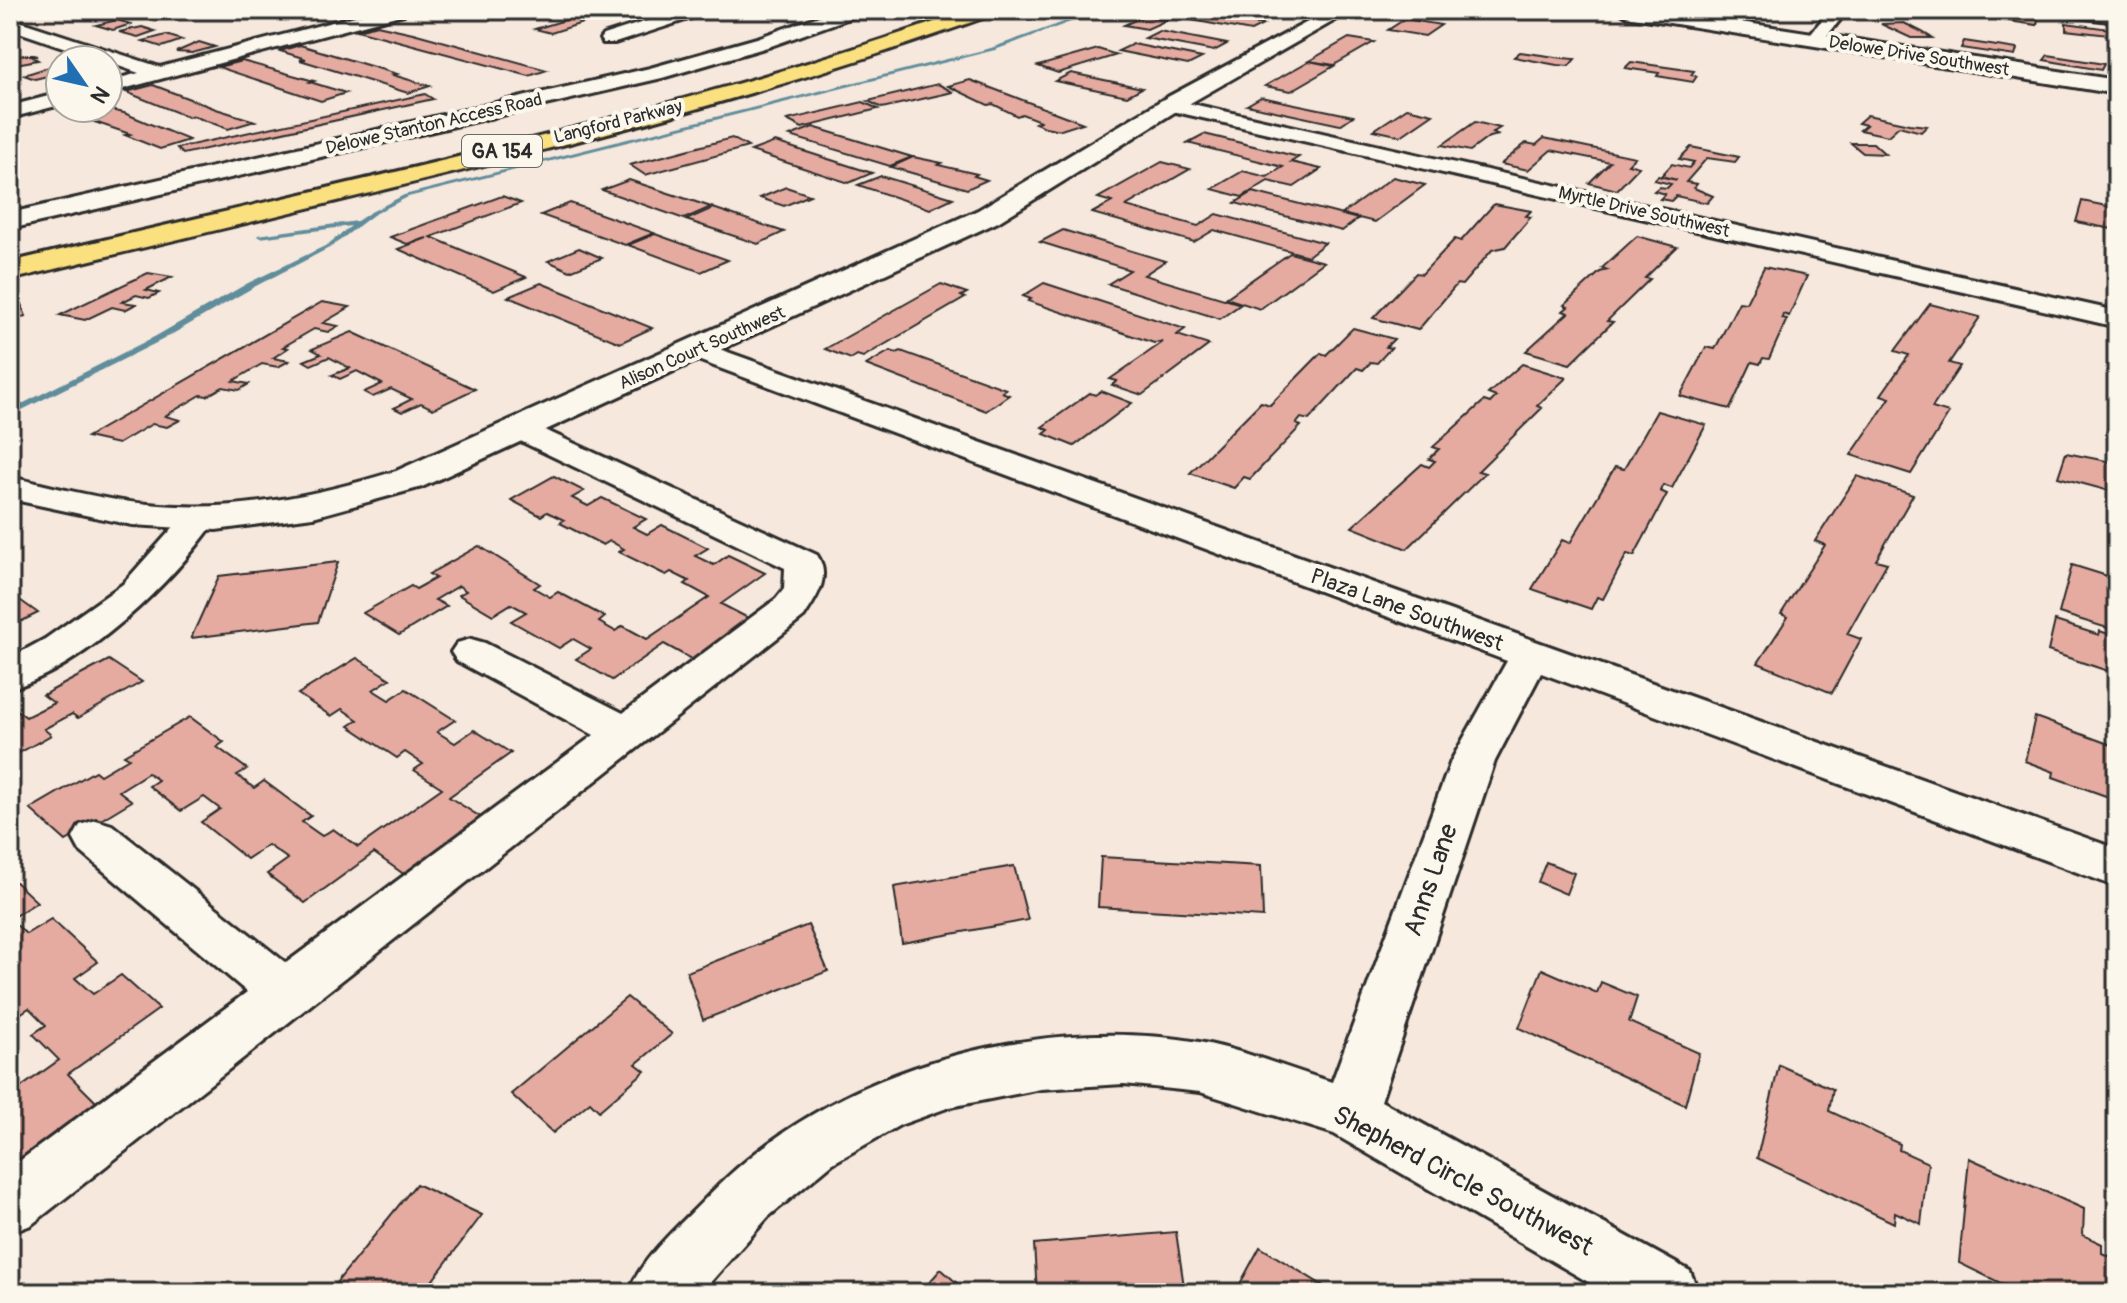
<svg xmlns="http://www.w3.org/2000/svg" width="2127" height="1303" viewBox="0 0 2127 1303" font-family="Pangolin,sans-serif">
<rect width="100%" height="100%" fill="#f7e8dd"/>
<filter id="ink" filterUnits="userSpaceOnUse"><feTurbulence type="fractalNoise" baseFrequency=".0125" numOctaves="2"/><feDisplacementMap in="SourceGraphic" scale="16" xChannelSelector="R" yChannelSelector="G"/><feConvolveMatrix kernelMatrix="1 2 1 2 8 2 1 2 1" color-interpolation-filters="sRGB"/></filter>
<g filter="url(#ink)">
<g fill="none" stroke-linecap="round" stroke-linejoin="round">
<polygon fill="#618d9b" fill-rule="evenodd" points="1097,10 1103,10 995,50 408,197 373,215 331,247 254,287 162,340 10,416 10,410 156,336 248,283 327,245 351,226 260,238 257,236 258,235 357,221 369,213 404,195 991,48"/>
</g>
<g fill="#e5aba0" stroke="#2b2b2b" stroke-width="2">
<polygon points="317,10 331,10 341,13 322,18 302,14"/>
<polygon points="1161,10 1180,10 1263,25 1251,31 1154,13"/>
<polygon points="1437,10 1480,10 1488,11 1480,17"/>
<polygon points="1715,10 1774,10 1770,15 1758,16"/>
<polygon points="1976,11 2005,15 2038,19 2037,25 1973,16"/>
<polygon points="582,15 595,19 551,33 535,29"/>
<polygon points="1144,16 1167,20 1147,29 1124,25"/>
<polygon points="1405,19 1441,25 1425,36 1388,30"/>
<polygon points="117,20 131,24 113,30 96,25"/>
<polygon points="1904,23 1922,32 1932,38 1911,38 1881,24"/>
<polygon points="2066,23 2117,30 2117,36 2066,30"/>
<polygon points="377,25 413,33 547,70 529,76 357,30"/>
<polygon points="142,27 155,31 138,37 119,32"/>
<polygon points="1159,31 1227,44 1214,51 1145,38"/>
<polygon points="166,35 182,40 162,47 143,41"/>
<polygon points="1349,38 1374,42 1334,65 1309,61"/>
<polygon points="1964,41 2017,49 2015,56 1961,48"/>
<polygon points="199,42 215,47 192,53 176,52"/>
<polygon points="1133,44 1202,58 1188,65 1118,51"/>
<polygon points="300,45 397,74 393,75 430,86 408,93 300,60 306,59 280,51"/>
<polygon points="1098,49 1117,55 1058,73 1038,66"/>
<polygon points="1520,52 1563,58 1575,59 1569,66 1557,65 1514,57"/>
<polygon points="24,55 34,55 38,56 33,57 38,60 10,65 10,58"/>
<polygon points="2048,55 2104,64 2101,70 2044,60"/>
<polygon points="242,61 314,81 310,82 346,93 321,101 218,67"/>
<polygon points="1309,61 1334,66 1291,91 1265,86"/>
<polygon points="1631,62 1694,71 1691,75 1697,76 1693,82 1657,76 1659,73 1625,68"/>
<polygon points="55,65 60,67 60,73 35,79 24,75"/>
<polygon points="1071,73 1142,88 1127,96 1055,81"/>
<polygon points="970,80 1083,123 1061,130 1045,127 1035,123 1040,121 1022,114 1017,116 993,104 988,105 948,86"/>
<polygon points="938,84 953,92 882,108 868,101"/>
<polygon points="153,85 216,109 255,121 228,129 193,116 188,117 126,92"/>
<polygon points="425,94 433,99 183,154 177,148"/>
<polygon points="1261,97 1353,116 1340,125 1247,105"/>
<polygon points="863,102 878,109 802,128 787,120"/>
<polygon points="65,108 102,108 124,113 189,140 160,149 125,135 130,134 59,110"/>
<polygon points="1407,108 1433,114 1401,136 1374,130"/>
<polygon points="1867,115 1909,124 1927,126 1921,132 1899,126 1888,136 1860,130 1866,125 1858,123"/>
<polygon points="1475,122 1500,128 1492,133 1499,135 1489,137 1470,151 1442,145"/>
<polygon points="813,127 912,157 890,166 790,136"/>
<polygon points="1204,134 1299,157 1291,162 1321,169 1294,187 1268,181 1242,197 1212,189 1243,171 1267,177 1283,167 1187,143"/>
<polygon points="732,138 748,147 645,175 630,165"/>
<polygon points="1544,138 1635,157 1628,164 1639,167 1617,190 1589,183 1610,162 1551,150 1528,170 1501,164 1526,143 1536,145"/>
<polygon points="775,142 872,173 849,183 751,151"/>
<polygon points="1851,143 1873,143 1885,154 1863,153"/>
<polygon points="1691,147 1739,157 1735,162 1707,158 1686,182 1697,184 1694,188 1713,196 1707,203 1676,196 1671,201 1660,199 1665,194 1654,191 1659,187 1667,188 1671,184 1654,180 1658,176 1677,180 1661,176 1672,164 1689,168 1694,162 1679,159"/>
<polygon points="913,157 942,163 938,165 977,174 974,176 987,180 967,189 891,167"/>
<polygon points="1162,162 1190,169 1126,206 1198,226 1217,214 1325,243 1308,256 1214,230 1194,242 1092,213 1112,202 1098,198"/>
<polygon points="881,176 953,198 930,209 858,185"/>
<polygon points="1393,177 1425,185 1375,222 1342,214"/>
<polygon points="629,180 711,207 684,219 602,190"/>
<polygon points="786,187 810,195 784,206 760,198"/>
<polygon points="1253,192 1358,219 1342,231 1235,203"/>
<polygon points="502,196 521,203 431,237 526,277 494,291 398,249 427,238 407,244 390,237"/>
<polygon points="2082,201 2117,208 2117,230 2076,222"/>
<polygon points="570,203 654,233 625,245 541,215"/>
<polygon points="1494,204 1531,211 1526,216 1531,217 1505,247 1492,250 1462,285 1457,284 1418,330 1373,318 1416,273 1422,274 1455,239 1461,241"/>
<polygon points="713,208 784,232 758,244 686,220"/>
<polygon points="1063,230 1165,261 1144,275 1241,304 1220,319 1108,284 1130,270 1040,242"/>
<polygon points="655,234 728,260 701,272 628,245"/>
<polygon points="1637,236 1677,247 1645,278 1650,279 1607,321 1613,322 1570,364 1526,351 1568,313 1563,311 1568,307 1564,305 1600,272 1608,270 1602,268"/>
<polygon points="579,248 602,258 570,271 548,261"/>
<polygon points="1290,253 1324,262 1260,309 1226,298"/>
<polygon points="1764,267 1807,276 1789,316 1783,314 1782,318 1787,319 1769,359 1763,358 1760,364 1752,362 1730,409 1680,396 1706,347 1715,349 1739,302 1746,303"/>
<polygon points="148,273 172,277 146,290 159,293 149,298 136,295 122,302 136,304 125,310 112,307 85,320 60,315"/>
<polygon points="541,283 652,328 620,343 508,297"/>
<polygon points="1044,283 1185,329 1177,335 1209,345 1142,395 1112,385 1117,381 1110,379 1163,342 1154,343 1028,301 1031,299 1023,296"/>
<polygon points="941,284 967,293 961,296 965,298 863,357 857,355 851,359 825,349"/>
<polygon points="20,302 26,316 10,320 10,305"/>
<polygon points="322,302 350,307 323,323 338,326 328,332 314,329 283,347 288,348 273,358 289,361 278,367 262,364 233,381 249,384 239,390 223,387 207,396 201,395 165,416 180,420 167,427 152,424 118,444 87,437"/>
<polygon points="1930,304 1980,317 1949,363 1960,366 1932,408 1949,413 1911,474 1851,455 1890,398 1881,395 1909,355 1895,351"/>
<polygon points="1353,328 1394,339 1386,347 1391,348 1377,363 1371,362 1363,370 1357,368 1309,420 1301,418 1296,424 1301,426 1250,479 1244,477 1234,488 1190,473 1261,402 1270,405 1321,353 1326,355"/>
<polygon points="352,332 475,389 433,409 421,403 402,412 394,408 412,399 391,389 373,397 364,392 382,384 357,371 340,379 332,375 350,368 329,357 311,365 304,361 321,354 312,349"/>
<polygon points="890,351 897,353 901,351 1006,389 1002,392 1009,395 986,411 866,365"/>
<polygon points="1522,364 1566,378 1537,406 1542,408 1478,471 1485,473 1407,549 1352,527 1422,464 1429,467 1435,461 1429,459 1439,449 1433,447 1484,401 1490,403 1496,397 1488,394"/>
<polygon points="1101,391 1132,403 1074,446 1044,434 1049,430 1042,427 1090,393 1095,395"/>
<polygon points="2117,393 2117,437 2106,434"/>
<polygon points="1657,411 1706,425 1672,488 1663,485 1660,491 1667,494 1634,556 1627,554 1603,599 1597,597 1591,609 1532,589 1562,540 1570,543 1615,467 1624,469"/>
<polygon points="2066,453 2117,463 2117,493 2058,477"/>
<polygon points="554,476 584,491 572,498 588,506 602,498 646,519 633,527 647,534 662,525 708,548 695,556 714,565 728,555 765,573 721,604 750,619 693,660 664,644 612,680 576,659 591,649 573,639 559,648 511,621 526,612 511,604 493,615 459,595 466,591 459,586 435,600 447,606 399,635 363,613 411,586 416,589 436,578 429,574 479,546 540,584 534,588 550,597 558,592 605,617 599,622 615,631 623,626 647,639 709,597 685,584 689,581 671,572 666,575 619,552 624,549 610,541 603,545 560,523 564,520 547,512 541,516 511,500"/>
<polygon points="1857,476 1913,495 1876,560 1887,563 1847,634 1861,639 1832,693 1758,663 1788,617 1781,614 1825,545 1815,541"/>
<polygon points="338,562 318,622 191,638 219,576"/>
<polygon points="2072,565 2117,579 2117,631 2059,613"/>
<polygon points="10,593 38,613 10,627"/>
<polygon points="2055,621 2099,635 2100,631 2117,637 2117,674 2048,651"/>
<polygon points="357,658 390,679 373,690 389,700 406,689 455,720 437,732 455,743 474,730 511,753 449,797 482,818 405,875 374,853 305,903 267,874 288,859 268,845 247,859 201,822 220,809 204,797 181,811 149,786 158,780 148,773 119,791 132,801 66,841 30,809 95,771 100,775 129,758 124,755 190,717 224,742 217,747 247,769 237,775 254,788 264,781 311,816 302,822 322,836 333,829 358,847 442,788 414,770 423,764 405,752 397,758 349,726 358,720 342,709 331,716 298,694"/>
<polygon points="109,660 142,682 78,718 72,714 44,729 51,735 10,758 10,710 14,708 26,717 54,703 43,695"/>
<polygon points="2035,717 2117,747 2117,800 2053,777 2054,772 2025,761"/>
<polygon points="1101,857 1261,866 1263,917 1098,907"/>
<polygon points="1546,862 1574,873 1566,894 1538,882"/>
<polygon points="1014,866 1028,920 902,943 894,887"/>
<polygon points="10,877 37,902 10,919 26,934 51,919 98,962 75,978 93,994 121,975 159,1009 68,1074 98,1104 10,1169 10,1095 59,1060 33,1034 46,1025 29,1008 17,1016 10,1009"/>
<polygon points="808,925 828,971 703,1020 687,972"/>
<polygon points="1542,969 1597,993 1601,982 1637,997 1629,1022 1699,1053 1685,1105 1519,1028"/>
<polygon points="627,997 672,1034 636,1064 645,1071 599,1111 590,1102 553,1133 511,1094"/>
<polygon points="1779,1065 1833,1089 1829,1111 1900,1144 1899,1150 1928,1163 1921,1224 1895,1212 1894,1223 1757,1158"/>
<polygon points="1969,1158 2084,1209 2083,1235 2102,1244 2102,1253 2117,1260 2117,1293 2021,1293 1959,1263"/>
<polygon points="416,1184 482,1215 423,1293 328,1293"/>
<polygon points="1176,1232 1185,1293 1037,1293 1034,1244"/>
<polygon points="1260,1247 1335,1293 1235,1293"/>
<polygon points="941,1269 968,1293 920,1293"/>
</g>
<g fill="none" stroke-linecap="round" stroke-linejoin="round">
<g stroke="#2b2b2b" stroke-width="6">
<g id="minor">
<polygon points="378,10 407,10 404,14 108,93 108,81 139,73 10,29 10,18 160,67"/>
<polygon points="681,10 707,10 704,14 615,43 603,43 600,39 603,35"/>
<polygon points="1830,10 1848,10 1821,43 1809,43 1806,39"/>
<polygon points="2053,10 2117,12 2117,22 2062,15"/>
<polygon points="60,93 60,105 10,118 10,106"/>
<polygon points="1170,99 2117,311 2117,327 1163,109 1160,105"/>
<path d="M697 341 2117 849V887L1541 673 1495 761 1381 1101 1690 1271 1699 1293H1607L1334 1134 1200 1092 1124 1084 1041 1089 950 1107 900 1125 833 1163 768 1217 701 1293H628C643 1256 676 1229 704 1200 824 1072 1026 1013 1199 1042 1243 1050 1289 1069 1332 1082L1451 761 1507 661 687 356 682 350 687 344Z"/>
<path d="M521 419 817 555C832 577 816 598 804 617L31 1225 10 1233V1168L247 992 80 851 73 838 80 825 96 820 112 825 286 963 594 735 457 661 451 652 457 643 471 639 485 643 623 713 776 599 784 589 785 568 510 436 505 429 510 422Z"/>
<path d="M198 509 210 513 216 520C173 582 84 668 10 689V658L45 639 123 584 186 513Z"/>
</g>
</g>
<g stroke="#2b2b2b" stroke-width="6">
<g id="tertiary">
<polygon points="836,10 863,10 861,14 771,46 662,78 10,229 10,213 650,68 757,38"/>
<path d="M1330 10H1353L1178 110 998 222 422 487 313 517 216 530 132 525 10 499V477C56 487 102 500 148 504 233 513 315 496 396 471L978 210 1162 100Z"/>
<polygon points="1617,10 1663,10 2117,80 2117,94 1626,16"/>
</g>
</g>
<g stroke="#2b2b2b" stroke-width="6">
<path id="motorway" d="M969 10H996L994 14C674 130 339 198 10 280V262C331 185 658 120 969 10Z"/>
</g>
<use href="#minor" fill="#fbf7ec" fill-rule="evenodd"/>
<use href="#tertiary" fill="#fbf7ec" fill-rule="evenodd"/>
<use href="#motorway" fill="#fbe080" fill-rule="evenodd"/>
</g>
</g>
<g text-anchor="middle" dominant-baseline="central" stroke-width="8" stroke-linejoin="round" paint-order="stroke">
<g font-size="18" fill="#2b2b2b" stroke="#fbf7ec">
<text transform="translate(1919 56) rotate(9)">Delowe Drive Southwest</text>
<text transform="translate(618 122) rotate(-14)">Langford Parkway</text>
<text transform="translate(434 124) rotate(-13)">Delowe Stanton Access Road</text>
<text transform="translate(1644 212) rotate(13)">Myrtle Drive Southwest</text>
<text transform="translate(702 348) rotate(-24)">Alison Court Southwest</text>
</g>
<rect fill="#fbf7ec" stroke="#696865" stroke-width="2" x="462" y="135" width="80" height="32" rx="6"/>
<g font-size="20" font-weight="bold" fill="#2b2b2b">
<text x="502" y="151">GA 154</text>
</g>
<g font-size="22" fill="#2b2b2b" stroke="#fbf7ec">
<text transform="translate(1407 610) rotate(20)">Plaza Lane Southwest</text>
</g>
<g font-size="26" fill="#2b2b2b" stroke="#fbf7ec">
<text transform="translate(1431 880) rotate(-71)">Anns Lane</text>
<text transform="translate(1463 1181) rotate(28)">Shepherd Circle Southwest</text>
</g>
</g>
<rect width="2127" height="1303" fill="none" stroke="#fbf7ec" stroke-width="40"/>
<rect x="20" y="20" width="2087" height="1263" fill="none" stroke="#2b2b2b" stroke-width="3" filter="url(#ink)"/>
<g transform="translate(84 84) rotate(124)"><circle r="38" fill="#fbf7ec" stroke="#a8a59f" stroke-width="2"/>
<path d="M0-6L14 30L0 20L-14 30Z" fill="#1f6fb2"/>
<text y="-12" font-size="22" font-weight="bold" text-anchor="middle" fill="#2b2b2b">N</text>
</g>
</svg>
